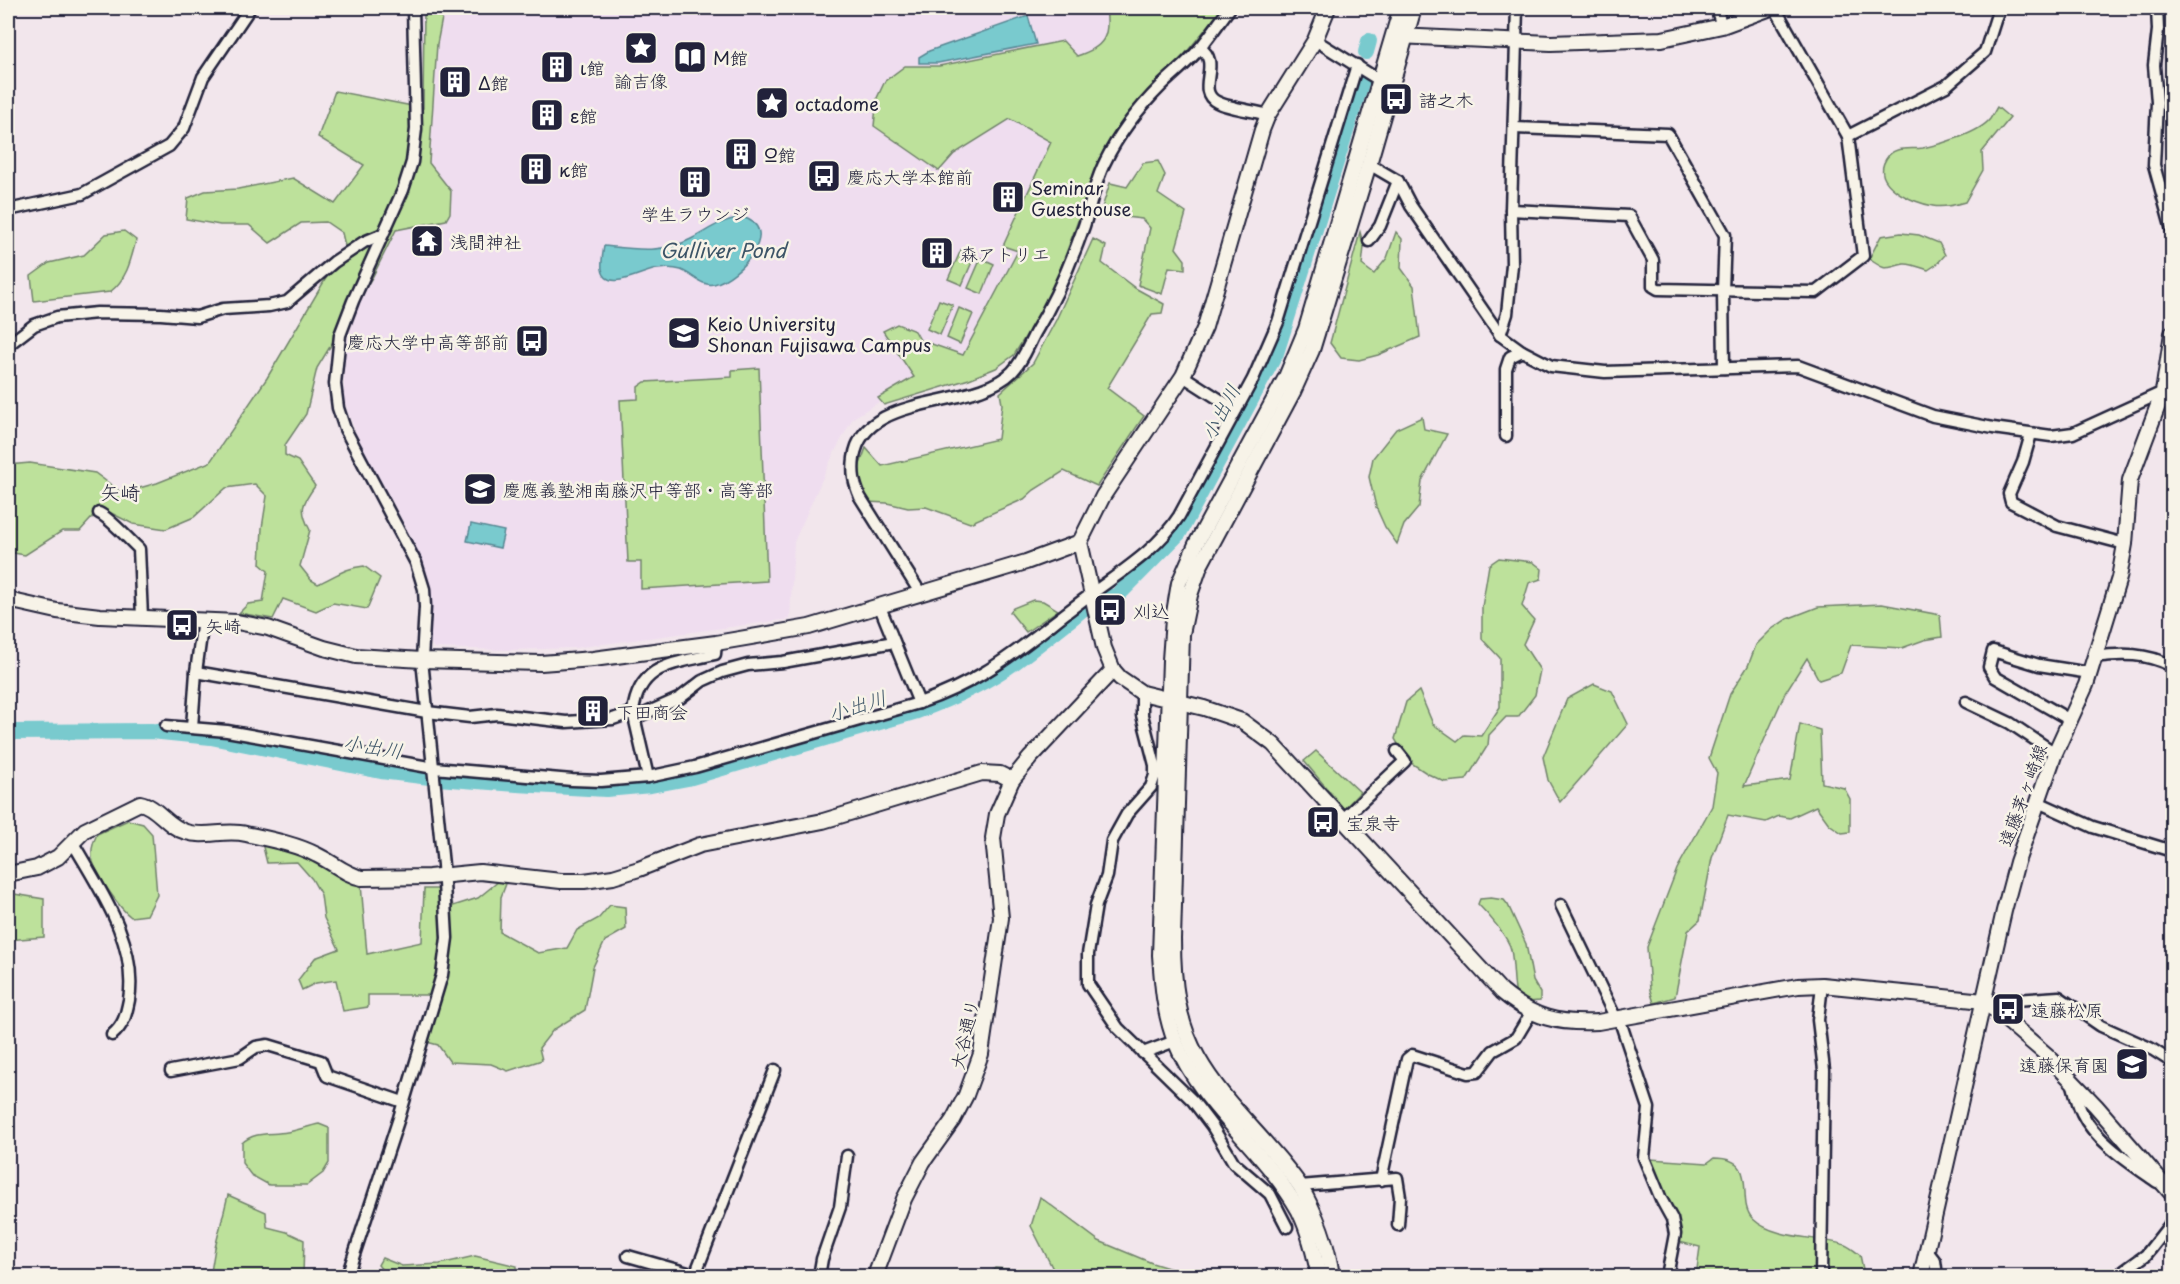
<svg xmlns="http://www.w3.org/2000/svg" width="2180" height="1284" viewBox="0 0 2180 1284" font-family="'Playpen Sans','Klee One',sans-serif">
<rect width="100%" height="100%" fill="#f2e6ec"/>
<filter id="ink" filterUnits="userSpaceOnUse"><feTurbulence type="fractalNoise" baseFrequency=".0167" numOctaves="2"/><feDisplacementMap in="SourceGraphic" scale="12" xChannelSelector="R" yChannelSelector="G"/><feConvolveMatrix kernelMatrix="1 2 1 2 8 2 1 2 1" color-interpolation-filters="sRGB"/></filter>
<g filter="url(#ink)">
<polygon fill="#efddef" points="420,8 1211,8 1121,115 1009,347 884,399 853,418 833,455 794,542 790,619 574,648 506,650 434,648 429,641 431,591 428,577 414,542 358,438 344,401 344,358 353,319 400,218 421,126"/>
<g fill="#bde19b" stroke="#70826b" stroke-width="1.5">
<path d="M424 8H444L437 44 429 163 451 191 450 213 446 220 396 230 373 276 317 368 306 414 285 445V455L298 461 315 486C302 504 299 509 310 530L300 566 311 580 318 584C336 576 344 568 364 566L380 578 367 609 333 603 316 611 283 599 273 619 239 613 248 604 263 602 268 571 260 564 262 528 267 496 255 484 226 488 194 517 166 529 133 524 101 508 80 531H62L25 555 8 552V465L30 463 95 473 122 493 157 483 210 462 267 378 345 246 342 233 326 222 301 223 270 243 249 225H220L186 219 188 198 205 191 238 189 293 178 335 204 364 165 318 137 335 91 423 108Z"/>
<path d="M1106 8H1223L1180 60 1126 116 1097 169 1050 297 1014 355 996 368 969 379 884 405 878 398 914 377 883 331 897 324 915 331 920 340 963 355 1018 251 1003 246 1051 142 1010 119 954 154 939 171 874 126 877 98 885 81 905 66H939L1063 41 1077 56C1105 47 1110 36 1106 8Z"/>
<path d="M1997 107 2010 118 1982 152 1983 170 1965 202C1955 205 1944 208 1933 206 1914 203 1870 185 1886 159 1894 145 1910 150 1923 148 1942 144 1979 133 1990 119 1993 115 1995 110 1997 107Z"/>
<polygon points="1158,161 1165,175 1158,194 1186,213 1176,248 1185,260 1185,269 1169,267 1162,294 1138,285 1150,228 1142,219 1100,214 1110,183 1127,187 1143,163"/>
<path d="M124 231 136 240C131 260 127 279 110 292L34 301 31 276 49 263 84 255 106 234Z"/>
<polygon points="1360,232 1364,247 1362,265 1374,274 1387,258 1396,232 1402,239 1401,268 1414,286 1420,337 1378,355 1359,360 1341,358 1330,343"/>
<path d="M1901 233 1919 235 1939 243 1945 255 1937 264 1928 270C1921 268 1911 263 1904 264 1884 268 1888 272 1869 259L1881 236Z"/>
<polygon points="1093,239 1106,246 1102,263 1135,288 1164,304 1162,313 1152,314 1107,388 1144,416 1097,486 1064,471 1034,490 1024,499 970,523 926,507 908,508 887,503 867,502 856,475 866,448 882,466 998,439 1002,404 1000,393 1033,363 1056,320"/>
<polygon points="961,250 975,255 962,285 948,279"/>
<polygon points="981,258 994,264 982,294 968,288"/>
<polygon points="939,300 953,305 940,335 927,329"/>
<polygon points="959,308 973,314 960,344 947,338"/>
<polygon points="759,368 767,581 641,589 641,562 628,562 620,400 638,399 638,387 645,382 732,377 732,370"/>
<polygon points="1422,417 1424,429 1447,434 1422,481 1419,507 1404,525 1397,544 1385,527 1376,507 1369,477 1373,458 1396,429"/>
<polygon points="1499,558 1533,562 1542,569 1541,579 1529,583 1522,606 1534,620 1523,644 1540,670 1535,695 1518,717 1506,717 1489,735 1488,745 1466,780 1445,782 1428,774 1408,761 1395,739 1406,702 1419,691 1433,724 1457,741 1464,735 1481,736 1500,707 1500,658 1482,639 1482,607 1489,565"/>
<polygon points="1033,600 1043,601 1058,610 1026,632 1010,612 1013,608"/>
<polygon points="1882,604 1940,615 1942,637 1924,640 1902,648 1851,645 1841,673 1819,680 1807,658 1785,693 1744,786 1790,780 1800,724 1820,730 1822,783 1844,788 1850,799 1850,832 1842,833 1829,824 1816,806 1790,818 1779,816 1766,822 1728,815 1712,858 1700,920 1688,931 1675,997 1654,1003 1650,990 1647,947 1677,869 1712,806 1717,773 1709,758 1730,694 1748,666 1756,645 1772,629 1787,619 1818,607"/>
<polygon points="1594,684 1612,691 1628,724 1560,802 1548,780 1543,757 1567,699"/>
<polygon points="1316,751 1360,792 1344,809 1304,761"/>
<path d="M128 820 143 824 152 834 157 895 147 915 131 917C119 908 98 877 93 862 90 853 93 842 97 834Z"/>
<polygon points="265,841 332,866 342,879 361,884 367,954 422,942 424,889 449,889 453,906 478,898 499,881 506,884 501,897 500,932 538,953 567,948 577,930 599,918 610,905 625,907 626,929 605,941 593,967 585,1010 553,1030 539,1048 542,1060 508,1071 491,1064 450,1062 438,1045 423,1041 437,998 426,995 368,995 368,1007 343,1011 336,980 316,983 302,990 298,980 315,958 339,949 324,918 321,895 312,879 297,862 267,863 262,843"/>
<polygon points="8,893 44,899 44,937 8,940"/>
<path d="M1491 898 1504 900 1508 905 1526 944 1533 981 1540 993V1001L1527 1002 1516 997C1513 981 1514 965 1511 950 1509 938 1487 913 1478 904L1480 899Z"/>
<path d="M319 1124 329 1128V1163L323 1173 307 1185H269L251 1175 242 1163V1143C255 1131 270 1135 287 1132 298 1130 309 1126 319 1124Z"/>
<path d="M1714 1158C1762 1158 1734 1201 1753 1219 1775 1240 1819 1236 1845 1245 1850 1247 1856 1252 1860 1255L1863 1269 1857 1276H1694L1697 1269 1700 1247 1679 1242 1680 1228 1651 1159 1707 1163Z"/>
<polygon points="228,1195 266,1212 267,1227 287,1232 304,1240 303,1276 229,1276 211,1272 215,1248"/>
<polygon points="1040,1197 1099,1241 1152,1263 1185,1273 1186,1276 988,1276 995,1268 1055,1273 1031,1226"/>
<polygon points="475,1256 517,1266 517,1276 387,1276 378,1265 382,1258 402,1266 440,1264"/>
</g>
<g fill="#79cace" stroke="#568793" stroke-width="1.5">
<polygon points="1028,16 1036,44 938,63 919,63 919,57 929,51"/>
<path d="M742 217C784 229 739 278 714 284 702 287 692 274 681 270 674 268 665 268 658 269 645 269 606 295 602 269 601 262 603 253 604 246 633 249 663 254 691 239 712 228 716 222 742 217Z"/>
<polygon points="471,524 504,531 500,548 467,541"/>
</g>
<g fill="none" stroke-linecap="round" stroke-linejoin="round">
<g stroke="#79cace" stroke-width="16">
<polyline points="1366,52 1369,41"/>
<path d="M8 732 151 731 211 737 381 771 438 778 517 784 606 789 651 785 688 778 917 711C952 698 986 683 1016 661 1034 648 1051 634 1068 621 1083 609 1096 595 1116 597L1179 533 1276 353 1362 80"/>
</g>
<g stroke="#22223b" stroke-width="15">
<g id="street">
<polyline points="1716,8 1722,26"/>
<polyline points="2157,8 2158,30 2154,65 2157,102 2154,165 2172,230"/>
<polyline points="1315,40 1379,80"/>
<path d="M1200 48C1223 63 1194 90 1217 102 1228 108 1255 111 1268 115"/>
<polyline points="1515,128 1668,134 1725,235 1723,291 1724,368"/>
<polyline points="1848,136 1946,86 1985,52 1999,8"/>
<polyline points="1369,164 1398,181 1411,206 1500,335 1522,351 1551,366 1605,372 1798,366 1933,416 1993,428 2051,436 2073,433 2163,392 2172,393"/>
<polyline points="8,210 82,194 169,146 184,128 203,77 250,8"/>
<polyline points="1511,210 1629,216 1653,260 1653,286 1658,289 1816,292 1863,256 1848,136 1775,8"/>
<polyline points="1369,241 1380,226 1398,181"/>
<polyline points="1500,335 1507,314 1512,265 1511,210 1517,8"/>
<polyline points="8,345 34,325 57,317 97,313 161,314 197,317 223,309 269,306 287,302 334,262 364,242 383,234"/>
<polyline points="1183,376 1236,410"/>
<polyline points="2031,434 2023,462 2009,494 2011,502 2057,526 2125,544"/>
<polyline points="1506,436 1506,369 1510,357 1522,351"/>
<path d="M99 513C110 518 129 540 139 549L142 617"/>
<path d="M921 594 860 497C854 483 852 473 854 458 863 391 973 411 1012 372 1023 361 1028 346 1035 333 1055 300 1071 263 1084 226 1091 205 1095 181 1105 162 1119 133 1139 108 1161 86 1174 73 1189 62 1200 48 1211 35 1220 21 1230 8"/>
<polyline points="880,607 919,703"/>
<path d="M2094 657C2123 653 2146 653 2172 666"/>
<polyline points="196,672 427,712 470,717 497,714 566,722 613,719 633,712 648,777"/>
<polyline points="1142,693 1142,715 1155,765 1155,775 1151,787 1127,814 1112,841 1107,876 1096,905 1088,954 1088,984 1118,1028 1193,1101 1212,1126 1234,1163 1270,1194 1287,1227"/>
<polyline points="1966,702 2010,723 2055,753"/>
<path d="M633 712C639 663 675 664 715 654L716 643"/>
<polyline points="635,718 680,698 702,681 722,672 748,665 783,662 894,642"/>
<polyline points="2070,720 1995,677 1989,667 1993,651 2039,665 2090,673"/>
<path d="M166 726 227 731 434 768 572 780 601 781 648 777 695 767 919 703C942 695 964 685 985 672 1022 650 1055 620 1090 595 1122 571 1157 550 1179 516L1253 379 1278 322 1357 65"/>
<polyline points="192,727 196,672 203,620"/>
<polyline points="2038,802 2093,827 2172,851"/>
<polyline points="1342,820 1405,761 1397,751"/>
<path d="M73 843C100 890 138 943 129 1000 126 1015 124 1025 112 1035"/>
<polyline points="1561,905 1616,1019"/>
<polyline points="1986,1002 2059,997 2101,1026 2150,1048 2172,1062"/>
<polyline points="1619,1018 1649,1108 1644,1158 1661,1199 1672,1219 1675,1234 1667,1276"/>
<polyline points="1143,1053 1175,1041"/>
<polyline points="171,1071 240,1058 256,1047 268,1045 321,1061 327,1076 403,1102"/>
<path d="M2072 1081C2075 1092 2077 1103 2082 1113 2095 1141 2133 1165 2157 1182"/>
<polyline points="1381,1180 1407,1059 1412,1055 1468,1073 1477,1072 1493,1051 1516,1038 1531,1013"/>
<polyline points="1300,1186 1397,1178 1400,1197 1398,1225"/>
<polyline points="1928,1252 1935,1261 1937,1276"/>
<polyline points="628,1256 695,1275 775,1070"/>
<polyline points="347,1276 399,1118 442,975 447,938 443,865 422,660 425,607 424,589 416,563 345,429 338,408 335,384 340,335 353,301 403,190 412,162 416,129 413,8"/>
<polyline points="819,1276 822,1259 840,1207 847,1156"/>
<polyline points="1821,1276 1824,1070 1818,1020 1822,985"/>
<polyline points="2117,1276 2146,1255 2172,1222"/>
</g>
</g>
<g stroke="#22223b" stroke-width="18">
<g id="secondary">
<path d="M1328 8 1315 40 1268 115 1262 130 1205 327 1183 376 1103 496 1080 542 1104 648 1113 670 1120 678 1142 693 1204 708 1242 721 1273 744 1502 992C1533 1018 1558 1024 1598 1022L1798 986 1822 985 1984 1001 2048 1056 2096 1106 2172 1194"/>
<polyline points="1398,36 1551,43 1662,39 1722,26 1771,8"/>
<polyline points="8,600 57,611 100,616 237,622 268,628 324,648 356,656 422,660 541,663 593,659 716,643 809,627 1026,562 1080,542"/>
<path d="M8 874 37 868 58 857 85 830 140 803C157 806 167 827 186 832 205 838 226 829 246 834 269 839 296 844 317 855 332 862 346 875 362 878L429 877 480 872 561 881H584L613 877 639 869 700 845 823 821 982 773 1000 774 1012 780"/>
<polyline points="875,1276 904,1199 923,1162 953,1120 966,1095 981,1054 1001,918 993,838 997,814 1012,780 1030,758 1113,670"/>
<path d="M1319 1276C1314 1254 1309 1231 1299 1211 1265 1149 1202 1108 1175 1041 1164 1013 1162 984 1160 955L1170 660 1173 619 1179 583 1196 544 1286 377 1306 329 1401 8"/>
<path d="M1332 1276C1328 1246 1316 1213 1300 1186 1295 1178 1287 1169 1281 1161 1253 1127 1220 1097 1198 1058 1177 1021 1173 981 1173 939L1182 634 1190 595 1200 566 1293 392 1312 350 1369 164 1414 8"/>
<polyline points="1921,1276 2004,911 2017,862 2055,753 2086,685 2119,578 2125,544 2130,480 2163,392 2172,333"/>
</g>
</g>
<use href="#street" stroke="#f7f3e8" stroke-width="10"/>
<use href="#secondary" stroke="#f7f3e8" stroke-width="14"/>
</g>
</g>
<defs>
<g id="sight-square" transform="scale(1.725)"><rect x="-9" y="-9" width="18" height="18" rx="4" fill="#22223b" stroke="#f7f3e8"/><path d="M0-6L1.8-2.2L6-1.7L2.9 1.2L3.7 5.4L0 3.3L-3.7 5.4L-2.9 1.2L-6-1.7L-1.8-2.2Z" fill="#fff"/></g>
<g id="library-square" transform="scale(1.725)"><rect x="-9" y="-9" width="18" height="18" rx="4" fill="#22223b" stroke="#f7f3e8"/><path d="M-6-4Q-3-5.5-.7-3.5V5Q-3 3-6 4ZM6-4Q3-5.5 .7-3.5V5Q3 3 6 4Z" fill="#fff"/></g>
<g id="building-square" transform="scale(1.725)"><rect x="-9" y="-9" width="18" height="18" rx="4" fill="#22223b" stroke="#f7f3e8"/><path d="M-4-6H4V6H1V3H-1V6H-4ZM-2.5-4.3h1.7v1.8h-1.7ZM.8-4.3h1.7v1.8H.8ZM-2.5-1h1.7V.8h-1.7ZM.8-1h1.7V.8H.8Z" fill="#fff"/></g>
<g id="bus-square" transform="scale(1.725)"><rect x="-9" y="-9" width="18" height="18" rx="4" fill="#22223b" stroke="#f7f3e8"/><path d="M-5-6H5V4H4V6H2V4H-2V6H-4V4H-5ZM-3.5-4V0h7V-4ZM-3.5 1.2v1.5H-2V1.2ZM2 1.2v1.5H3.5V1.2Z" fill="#fff"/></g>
<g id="temple-square" transform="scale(1.725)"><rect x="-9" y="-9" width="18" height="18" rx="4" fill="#22223b" stroke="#f7f3e8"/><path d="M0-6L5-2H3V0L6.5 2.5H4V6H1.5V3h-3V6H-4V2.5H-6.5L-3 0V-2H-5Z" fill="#fff"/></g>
<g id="university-square" transform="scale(1.725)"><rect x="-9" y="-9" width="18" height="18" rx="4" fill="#22223b" stroke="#f7f3e8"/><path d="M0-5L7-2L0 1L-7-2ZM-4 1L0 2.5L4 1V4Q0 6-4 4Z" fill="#fff"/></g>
<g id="school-square" transform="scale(1.725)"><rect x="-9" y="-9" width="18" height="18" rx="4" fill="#22223b" stroke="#f7f3e8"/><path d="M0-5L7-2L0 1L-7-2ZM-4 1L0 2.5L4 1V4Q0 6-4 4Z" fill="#fff"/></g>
</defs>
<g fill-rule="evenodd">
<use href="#sight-square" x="641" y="48"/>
<use href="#library-square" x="690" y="57"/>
<use href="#building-square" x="557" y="67"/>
<use href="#building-square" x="455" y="82"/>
<use href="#bus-square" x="1396" y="99"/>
<use href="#sight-square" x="772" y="103"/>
<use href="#building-square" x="547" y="115"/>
<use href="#building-square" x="741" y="154"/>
<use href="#building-square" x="536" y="169"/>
<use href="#bus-square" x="824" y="176"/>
<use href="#building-square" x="695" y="182"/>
<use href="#building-square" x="1008" y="197"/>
<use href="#temple-square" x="427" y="241"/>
<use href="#building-square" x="937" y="253"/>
<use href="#university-square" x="684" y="333"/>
<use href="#bus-square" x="532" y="341"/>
<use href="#school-square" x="480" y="489"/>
<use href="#bus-square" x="1110" y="610"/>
<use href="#bus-square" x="182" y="625"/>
<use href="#building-square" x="593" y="711"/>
<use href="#bus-square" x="1323" y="822"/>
<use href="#bus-square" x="2008" y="1009"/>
<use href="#school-square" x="2132" y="1064"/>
</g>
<g text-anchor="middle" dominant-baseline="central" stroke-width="5" stroke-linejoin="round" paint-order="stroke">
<g font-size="18" fill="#22223b" stroke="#f7f3e8" text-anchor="start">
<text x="713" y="57">Μ館</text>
<text x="580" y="67">ι館</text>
<text x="641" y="80" text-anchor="middle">諭吉像</text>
<text x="478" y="82">Δ館</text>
<text x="1419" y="99">諸之木</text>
<text x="795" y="103">octadome</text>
<text x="570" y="115">ε館</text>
<text x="764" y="154">Ω館</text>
<text x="559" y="169">κ館</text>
<text x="847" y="176">慶応大学本館前</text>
<text x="1031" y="187">Seminar<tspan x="1031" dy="21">Guesthouse</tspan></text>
<text x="695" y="213" text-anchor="middle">学生ラウンジ</text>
<text x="450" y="241">浅間神社</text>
<text x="960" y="253">森アトリエ</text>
<text x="707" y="323">Keio University<tspan x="707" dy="21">Shonan Fujisawa Campus</tspan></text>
<text x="509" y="341" text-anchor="end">慶応大学中高等部前</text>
<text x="503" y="489">慶應義塾湘南藤沢中等部・高等部</text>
<text x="1133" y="610">刈込</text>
<text x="205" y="625">矢崎</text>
<text x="616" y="711">下田商会</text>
<text x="1346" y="822">宝泉寺</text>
<text x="2031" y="1009">遠藤松原</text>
<text x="2109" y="1064" text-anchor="end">遠藤保育園</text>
</g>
<g font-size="18" fill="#22223b" stroke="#f7f3e8">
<text transform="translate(2022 795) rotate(-70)">遠藤茅ヶ崎線</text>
<text transform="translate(964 1034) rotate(-77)">大谷通り</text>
</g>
<g font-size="20" font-style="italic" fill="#3c5467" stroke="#f7f3e8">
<text x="723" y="250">Gulliver Pond</text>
<text transform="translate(1220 412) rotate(-62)">小出川</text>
<text transform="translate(857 705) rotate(-17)">小出川</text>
<text transform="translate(373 746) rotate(9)">小出川</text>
</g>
<g font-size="20" fill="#22223b" stroke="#f7f3e8">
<text x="120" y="492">矢崎</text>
</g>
</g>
<rect width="2180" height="1284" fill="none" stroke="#f7f3e8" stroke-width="30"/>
<rect x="15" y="15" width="2150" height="1254" fill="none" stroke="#22223b" stroke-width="2" filter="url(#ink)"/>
</svg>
